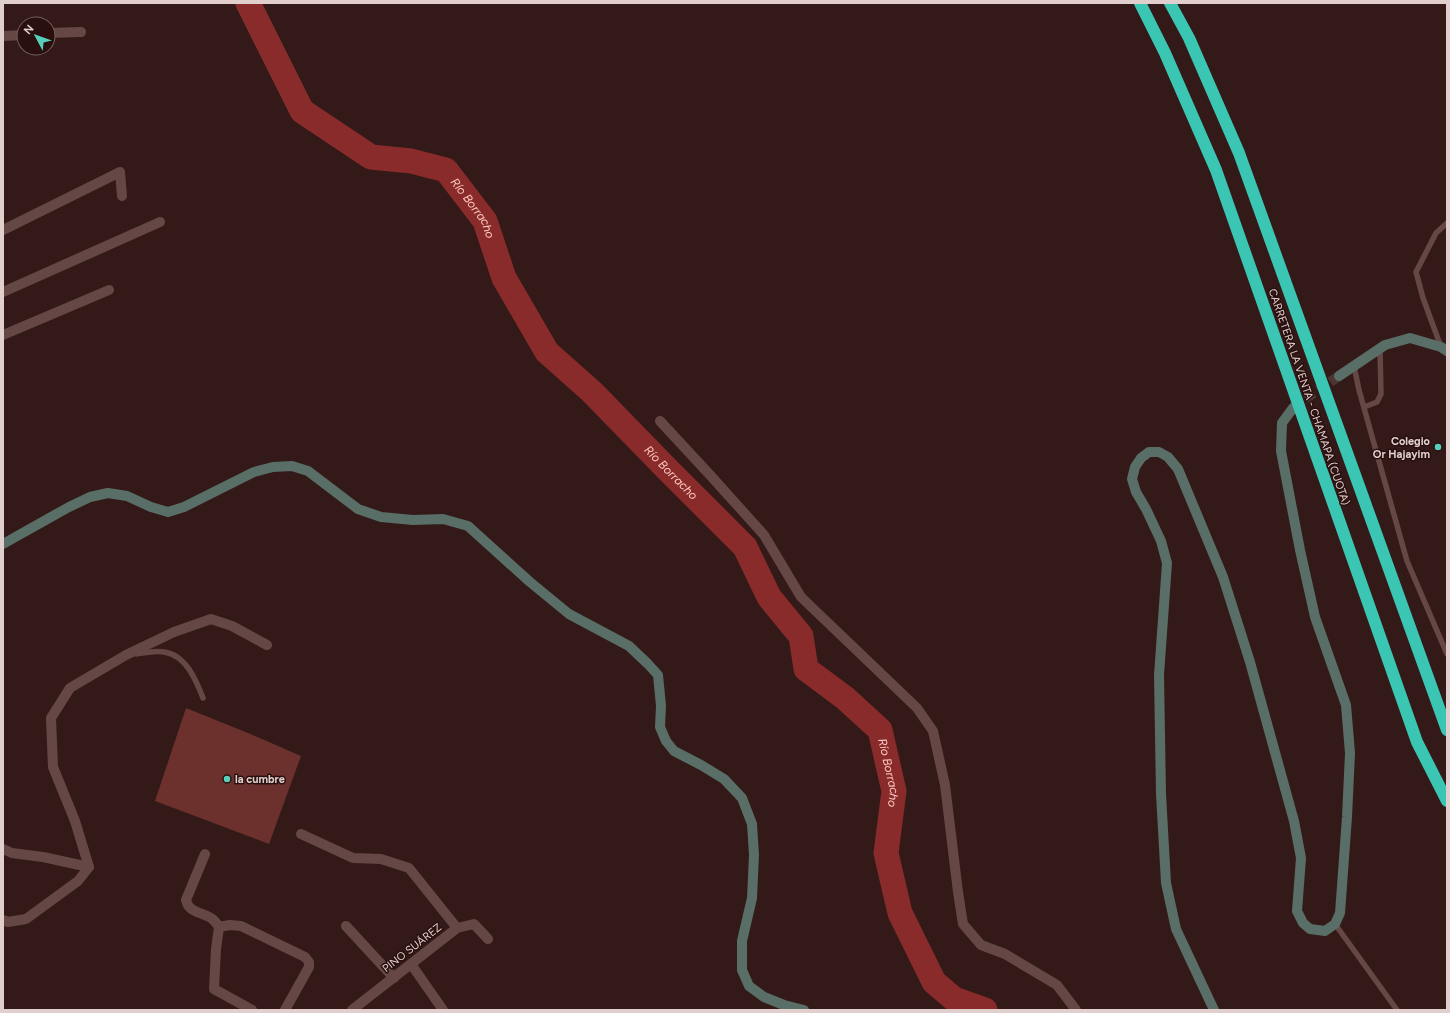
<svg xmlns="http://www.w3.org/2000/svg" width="1450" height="1013" viewBox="0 0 1450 1013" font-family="Figtree,sans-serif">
<rect width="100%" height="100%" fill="#331a18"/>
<polygon fill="#6c302d" points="186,708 248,733 301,756 269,844 155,801"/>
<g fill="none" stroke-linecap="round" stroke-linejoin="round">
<path stroke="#892b2a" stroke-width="25" id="s1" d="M248 3 302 111 371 157 411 161 446 170 485 221 504 278 547 352 592 392 667 469 745 547 769 597 801 636 806 669 845 698 880 730 894 791 886 853 900 913 934 982 954 999 985 1010"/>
<polyline stroke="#4d3533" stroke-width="10" stroke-dasharray="10 5" stroke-linecap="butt" points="1293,407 1339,376"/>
<g stroke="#654845" stroke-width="5.5">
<polyline points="1441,347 1423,298 1416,272 1436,233 1447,223"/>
<polyline points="1354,366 1359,390 1407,561 1447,654"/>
<polyline points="1364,407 1377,402 1381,394 1380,348"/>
<path d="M136 654C144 653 156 650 164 652 186 655 196 680 203 698"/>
<polyline points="1335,924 1397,1010"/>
</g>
<g stroke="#654845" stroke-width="10">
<polyline points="48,33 81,32"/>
<polyline points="3,36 24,35"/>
<polyline points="3,230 120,172 122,196"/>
<polyline points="3,292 160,222"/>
<polyline points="3,335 109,290"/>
<polyline points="660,421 710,475 764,535 801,597 917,708 933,731 945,785 958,892 963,924 981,945 1005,954 1057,985 1076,1010"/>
<polyline points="301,834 353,858 381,859 409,868 457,928"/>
<polyline points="3,849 12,853 43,857 89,867"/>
<path d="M205 854 186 900C188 912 201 912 211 918 214 920 217 924 219 927L216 949 214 989 252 1010"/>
<polyline points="3,920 8,922 26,919 78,881 89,867 75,821 53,767 51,718 70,688 126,655 174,632 211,619 232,626 267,645"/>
<polyline points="346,926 394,978"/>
<polyline points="219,927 230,925 241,926 305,957 309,962 309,967 285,1010"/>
<polyline points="411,964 443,1010"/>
<polyline points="352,1010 457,928 474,924 488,939"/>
</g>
<g stroke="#586e66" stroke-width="10">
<polyline points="1339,376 1385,345 1410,338 1441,347 1447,351"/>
<polyline points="3,544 69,507 90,497 108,493 127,496 151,507 168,512 184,507 254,472 273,467 292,466 308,471 358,509 381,517 413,520 443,519 468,526 530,582 569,614 629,646 648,664 658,675 661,706 660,727 666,741 674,751 701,765 724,779 742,798 752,824 754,855 752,898 742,941 742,970 749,986 764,997 784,1005 804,1010"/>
<polyline points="1214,1010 1176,929 1166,883 1161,794 1159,675 1167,563 1161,541 1146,509 1136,492 1132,479 1135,467 1141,458 1149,452 1159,452 1168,457 1178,469 1223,577 1250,662 1294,821 1301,858 1297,911 1303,923 1310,929 1325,931 1335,924 1340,913 1347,817 1350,753 1346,705 1315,617 1300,550 1281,451 1282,423 1293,408"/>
</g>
<g stroke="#3ac6b3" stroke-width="12">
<polyline points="1140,3 1165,53 1216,170 1417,742 1447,801"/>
<polyline points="1170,3 1189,38 1239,153 1447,730"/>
</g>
</g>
<g fill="#5acebc" stroke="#29100f" stroke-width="1.5">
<circle cx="1438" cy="447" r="4"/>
<circle cx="227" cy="779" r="4"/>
</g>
<g text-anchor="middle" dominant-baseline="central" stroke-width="3" stroke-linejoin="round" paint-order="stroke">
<g font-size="11" fill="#e1cfcd" stroke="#29100f">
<text transform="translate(1309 397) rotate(71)">CARRETERA LA VENTA - CHAMAPA (CUOTA)</text>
<text transform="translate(412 948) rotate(-38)">PINO SUÁREZ</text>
</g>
<g font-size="11" font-weight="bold" fill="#e1cfcd" stroke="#29100f" text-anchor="end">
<text x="1430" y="441">Colegio<tspan x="1430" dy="13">Or Hajayim</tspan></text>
<text x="235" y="779" text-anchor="start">la cumbre</text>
</g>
<g font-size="12" font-style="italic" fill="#fdc6c1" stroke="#29100f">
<text stroke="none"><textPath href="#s1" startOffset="327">Río Borracho</textPath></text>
<text stroke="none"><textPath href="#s1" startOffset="663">Río Borracho</textPath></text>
<text stroke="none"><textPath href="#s1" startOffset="1047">Río Borracho</textPath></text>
</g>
</g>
<rect width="1450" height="1013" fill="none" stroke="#e1cfcd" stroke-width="8"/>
<g transform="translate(36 36) rotate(311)"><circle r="19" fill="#29100f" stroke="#735c5b"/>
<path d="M0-3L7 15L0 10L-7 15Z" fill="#5acebc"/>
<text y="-6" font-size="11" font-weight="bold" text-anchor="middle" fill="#e1cfcd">N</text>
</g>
</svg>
